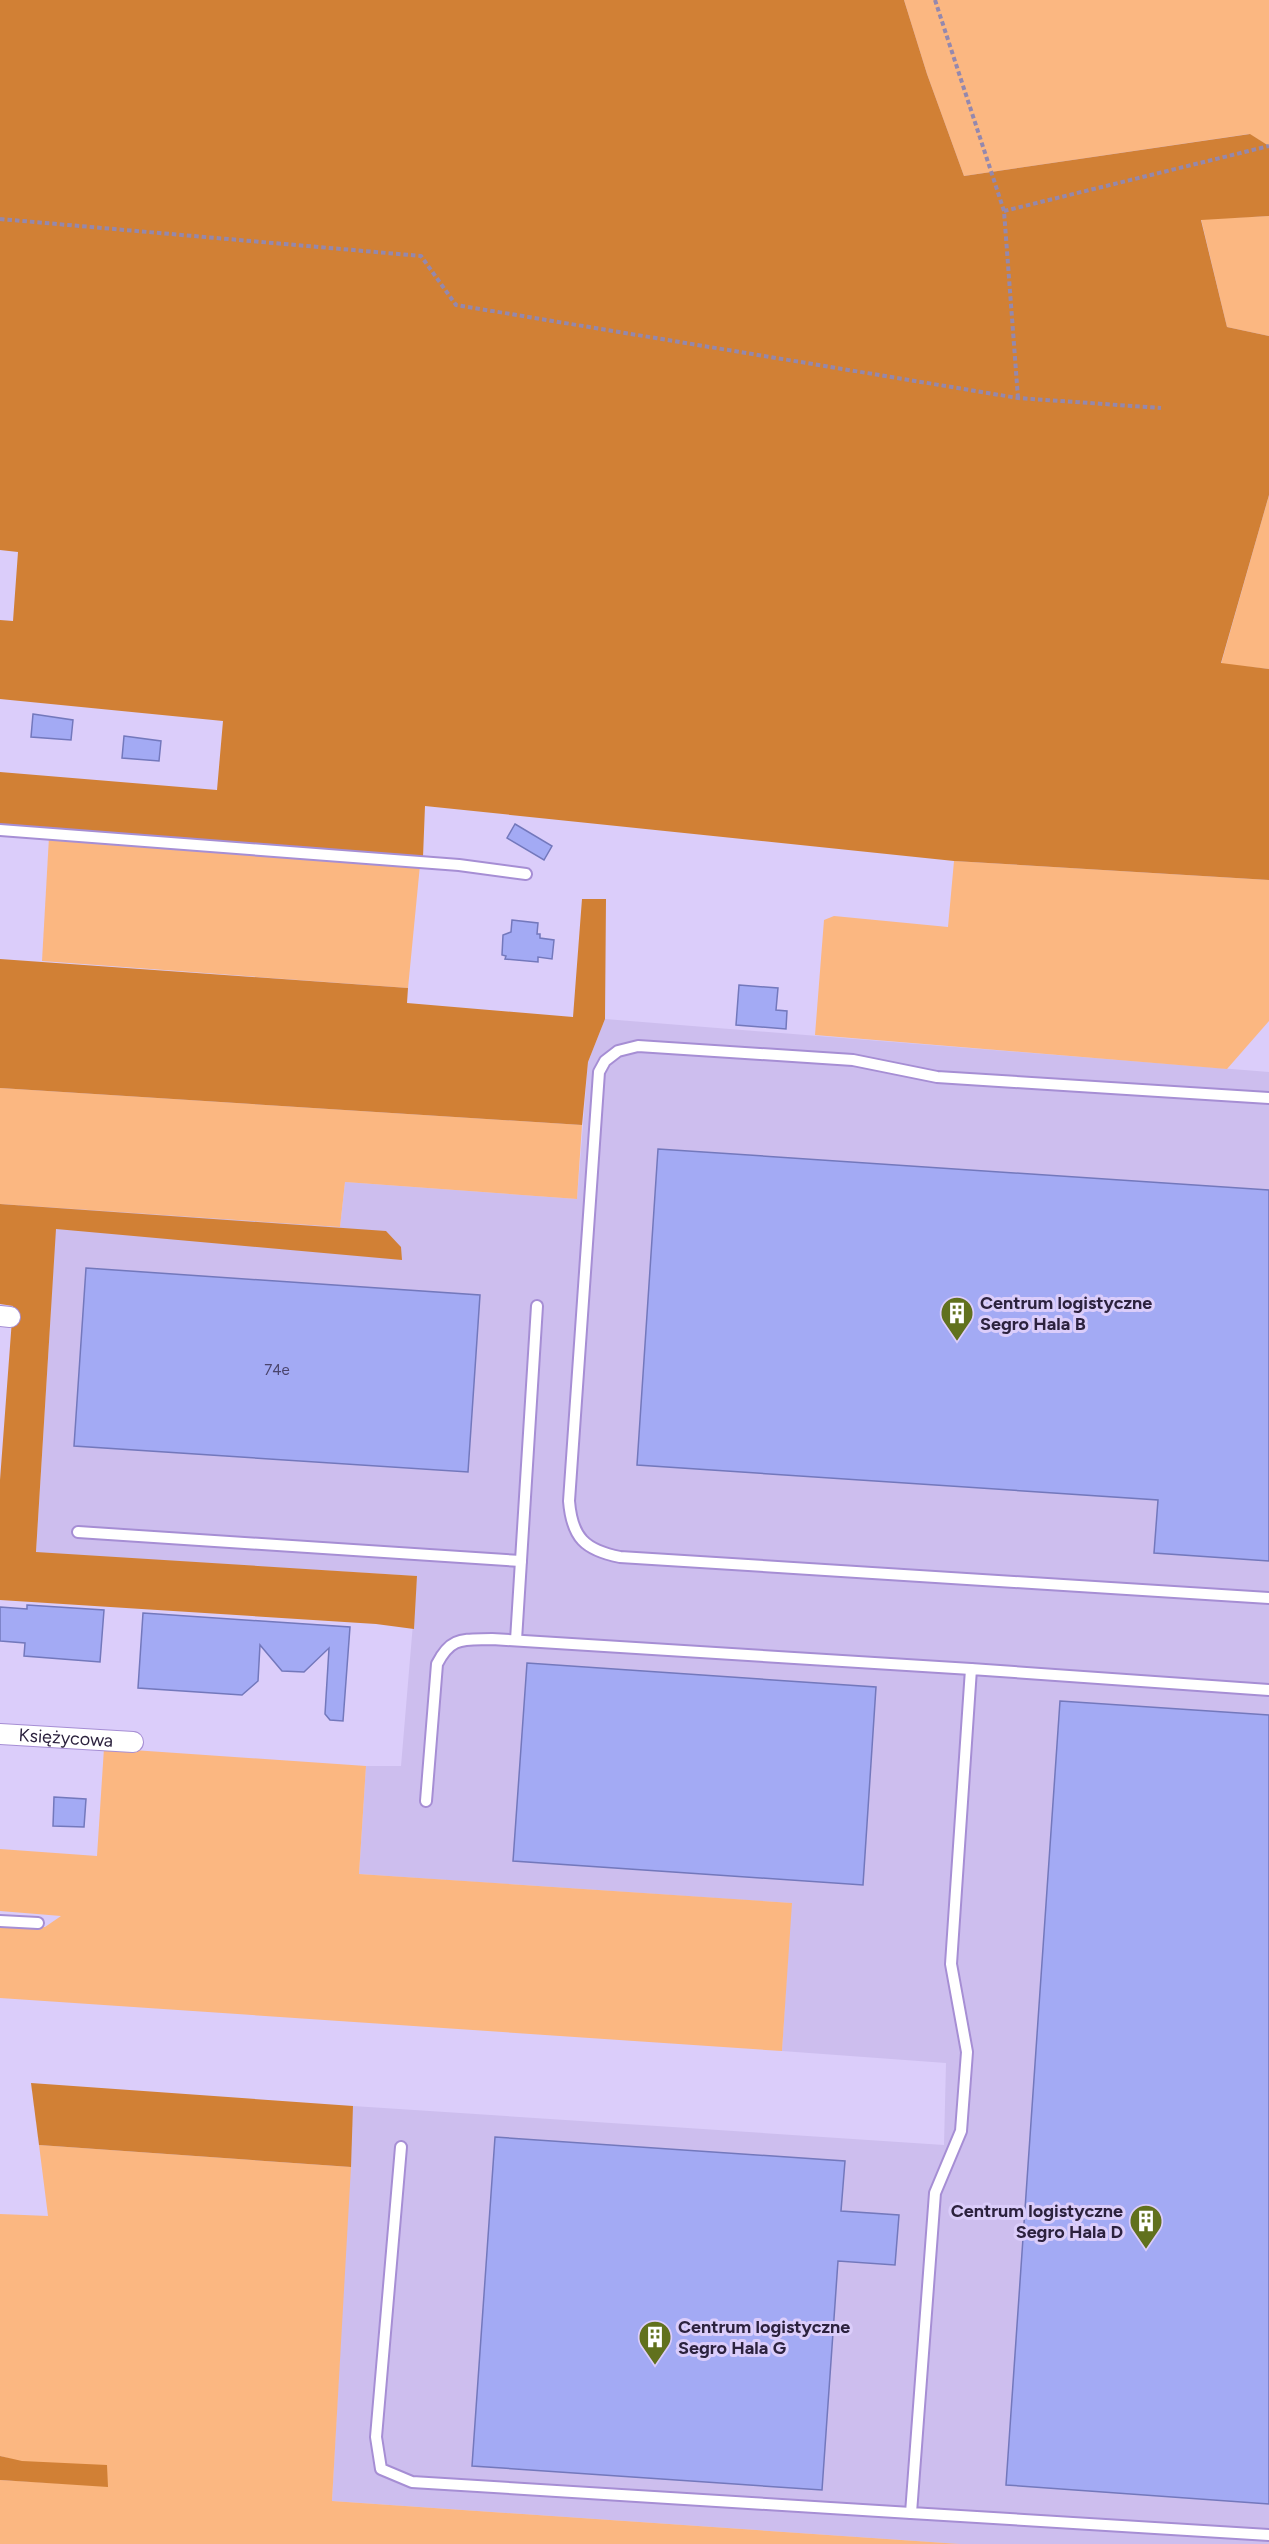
<svg xmlns="http://www.w3.org/2000/svg" width="1269" height="2544" viewBox="0 0 1269 2544" font-family="Figtree,sans-serif">
<rect width="100%" height="100%" fill="#dbcdfa"/>
<polygon fill="#cdbeee" points="605,1019 1269,1072 1269,2544 960,2544 332,2501 353,2106 944,2145 946,2063 782,2051 791,1903 359,1874 366,1766 401,1766 417,1576 36,1553 51,1309 19,1205 340,1227 345,1182 577,1199 588,1062"/>
<g fill="#fbb781">
<polygon points="904,0 1269,0 1269,146 1249,134 964,176 927,74"/>
<polygon points="1269,216 1269,336 1227,327 1201,219"/>
<polygon points="1269,495 1269,669 1221,664"/>
<polygon points="49,837 420,865 408,988 42,961"/>
<polygon points="954,861 1269,880 1269,1021 1227,1069 815,1035 824,920 834,916 948,927"/>
<polygon points="0,1088 582,1125 577,1199 345,1182 340,1227 0,1204"/>
<polygon points="104,1748 366,1766 359,1874 792,1903 782,2051 0,1998 0,1924 45,1927 61,1916 0,1911 0,1849 97,1856"/>
<polygon points="39,2145 351,2167 332,2501 960,2544 0,2544 0,2480 108,2486 0,2456 0,2214 48,2216"/>
</g>
<g fill="#d18035">
<polygon points="0,0 904,0 927,74 964,176 1250,134 1269,146 1269,216 1201,220 1227,327 1269,336 1269,495 1221,663 1269,669 1269,880 954,861 425,806 423,857 0,825 0,772 217,790 223,721 0,699 0,620 13,621 18,552 0,550"/>
<polygon points="582,899 606,899 605,1019 588,1062 582,1125 0,1088 0,959 408,988 407,1003 573,1017"/>
<polygon points="0,1204 386,1231 401,1247 402,1260 56,1229 36,1552 417,1576 414,1629 376,1624 0,1600 0,1480 13,1306 0,1304"/>
<polygon points="31,2083 353,2106 351,2167 39,2145"/>
<polygon points="0,2456 22,2461 107,2465 108,2487 0,2480"/>
</g>
<g fill="#a3aaf4" stroke="#7378bc" stroke-width="1.5">
<polygon points="33,714 73,720 71,740 31,737"/>
<polygon points="124,736 161,741 159,761 122,758"/>
<polygon points="515,824 552,846 544,860 507,838"/>
<polygon points="512,920 538,923 537,934 540,934 540,938 554,940 552,959 538,957 538,962 505,959 506,956 502,955 503,935 511,932"/>
<polygon points="739,985 778,988 776,1010 787,1011 786,1029 736,1025"/>
<polygon points="658,1149 1269,1190 1269,1561 1154,1553 1158,1500 637,1465"/>
<polygon points="86,1268 480,1295 468,1472 74,1446"/>
<polygon points="27,1605 104,1610 100,1662 24,1656 25,1643 0,1641 0,1607 27,1609"/>
<polygon points="143,1613 350,1627 343,1721 330,1720 325,1714 329,1648 304,1672 282,1671 260,1645 258,1681 242,1695 138,1688"/>
<polygon points="527,1663 876,1687 863,1885 513,1861"/>
<polygon points="1060,1701 1269,1715 1269,2504 1006,2485"/>
<polygon points="54,1797 86,1799 84,1827 53,1826"/>
<polygon points="495,2137 845,2161 841,2211 899,2215 895,2265 838,2261 822,2490 472,2466"/>
</g>
<g fill="none" stroke-linecap="round" stroke-linejoin="round">
<g stroke="#a68ed4" stroke-width="14">
<g id="lane">
<polyline points="0,830 459,865 526,874"/>
<path d="M1269 1098 937 1077 853 1060 638 1046 618 1051 605 1061 599 1072 569 1501C572 1538 585 1550 620 1557L1269 1598"/>
<polyline points="78,1532 521,1561"/>
<polyline points="516,1640 537,1306"/>
<polyline points="1269,1690 971,1669 951,1964 967,2052 961,2131 935,2193 911,2513 1269,2535"/>
<path d="M426 1801 437 1664C451 1636 463 1640 492 1639L971 1669"/>
<polyline points="0,1921 38,1923"/>
<polyline points="401,2147 376,2437 381,2469 412,2482 911,2513"/>
</g>
</g>
<g stroke="#a68ed4" stroke-width="22">
<g id="street">
<polyline points="0,1316 10,1317"/>
<path id="s1" d="M0 1734 133 1742"/>
</g>
</g>
<g stroke="#9488ae" stroke-width="4" stroke-dasharray="4.5 3" stroke-linecap="butt">
<polyline points="935,0 1004,211 1018,398"/>
<polyline points="1004,211 1269,146"/>
<polyline points="0,219 421,256 456,305 1018,398 1161,408"/>
</g>
<use href="#lane" stroke="#fff" stroke-width="10"/>
<use href="#street" stroke="#fff" stroke-width="20"/>
</g>
<defs>
<g id="building-pin" transform="scale(1.725)"><path d="M0 17L-7.5 6A9.5 9.5 0 1 1 7.5 6Z" fill="#61711d" stroke="#dbcdfa"/><path d="M-4-6H4V6H1V3H-1V6H-4ZM-2.5-4.3h1.7v1.8h-1.7ZM.8-4.3h1.7v1.8H.8ZM-2.5-1h1.7V.8h-1.7ZM.8-1h1.7V.8H.8Z" fill="#fff"/></g>
</defs>
<g fill-rule="evenodd">
<use href="#building-pin" x="957" y="1313"/>
<use href="#building-pin" x="1146" y="2221"/>
<use href="#building-pin" x="655" y="2337"/>
</g>
<g text-anchor="middle" dominant-baseline="central" stroke-width="6" stroke-linejoin="round" paint-order="stroke">
<g font-size="15" fill="#4a446c">
<text x="277" y="1370">74e</text>
</g>
<g font-size="18" font-weight="bold" fill="#2c223e" stroke="#dbcdfa" text-anchor="start">
<text x="980" y="1303">Centrum logistyczne<tspan x="980" dy="21">Segro Hala B</tspan></text>
<text x="1123" y="2211" text-anchor="end">Centrum logistyczne<tspan x="1123" dy="21">Segro Hala D</tspan></text>
<text x="678" y="2327">Centrum logistyczne<tspan x="678" dy="21">Segro Hala G</tspan></text>
</g>
<g font-size="18" fill="#2c223e" stroke="#dbcdfa">
<text stroke="none"><textPath href="#s1" startOffset="66">Księżycowa</textPath></text>
</g>
</g>
</svg>
